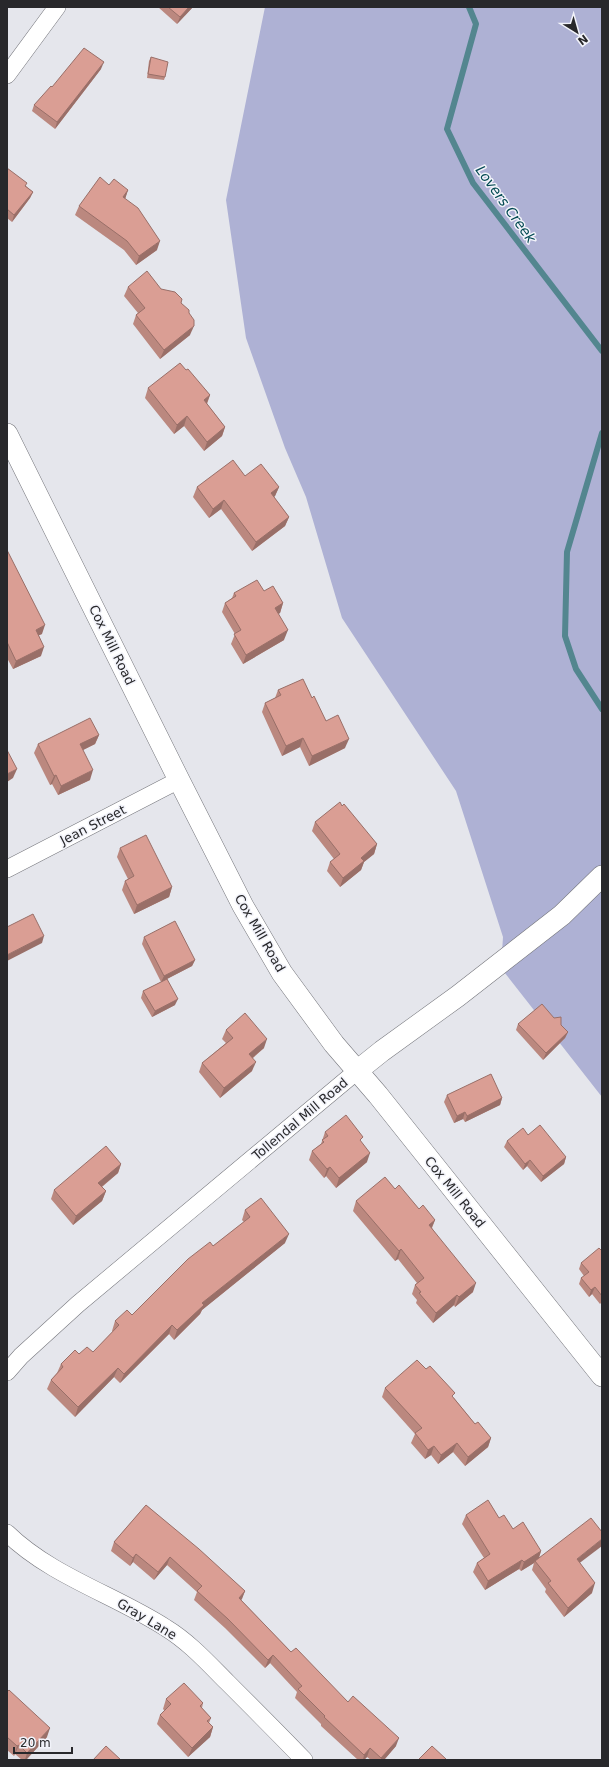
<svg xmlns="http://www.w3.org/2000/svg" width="609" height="1767" viewBox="0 0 609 1767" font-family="'DejaVu Sans',sans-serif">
<rect width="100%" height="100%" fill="#e5e6ec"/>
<polygon fill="#aeb1d4" points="265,7 602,7 602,1097 501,968 503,937 456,791 342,618 306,497 285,448 246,338 226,200"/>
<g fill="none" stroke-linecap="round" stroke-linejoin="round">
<g stroke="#53868f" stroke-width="6">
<polyline points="469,7 476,24 447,129 473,183 602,351"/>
<polyline points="602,433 567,552 565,636 576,669 602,709"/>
</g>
<g stroke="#76777d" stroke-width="18">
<g id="minor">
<polyline points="7,75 57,7"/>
<polyline points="7,869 179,780"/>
<polyline points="7,1372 21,1356 78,1304 357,1071"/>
<path d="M7 1533C51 1576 115 1595 166 1628 189 1642 208 1663 227 1682 253 1708 279 1734 304 1760"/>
</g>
</g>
<g stroke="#76777d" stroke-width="22">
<g id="tertiary">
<polyline points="7,434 179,780 243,906 282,973 334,1044 378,1095 602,1376"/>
<polyline points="357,1071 382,1051 458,996 562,915 602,876"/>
</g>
</g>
<use href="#minor" stroke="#fff" stroke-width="17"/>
<use href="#tertiary" stroke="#fff" stroke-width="21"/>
</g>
<g fill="#bb887f">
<polygon points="158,7 193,7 177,24"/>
<polygon points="151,57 165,77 164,80 147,78 149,61"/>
<polygon points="101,69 55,129 32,111 34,105 52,87"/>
<polygon points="7,168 26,186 33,192 30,198 12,222 7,218"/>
<polygon points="109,185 128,190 125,199 157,250 136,265 124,250 75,215 79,206"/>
<polygon points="128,287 161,289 181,303 189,313 190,335 160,359 133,324 136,315 138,313 124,296"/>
<polygon points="186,370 210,395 207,404 225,427 222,436 204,451 184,426 174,434 145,398 148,388"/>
<polygon points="245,476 279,487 275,496 274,497 289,517 285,526 252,551 221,509 209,518 193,497 197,487"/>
<polygon points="7,550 42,634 39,635 41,656 13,669 7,658"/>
<polygon points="264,591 283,603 280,613 278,614 284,640 243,664 231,644 235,634 222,612 225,603 232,598 234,593"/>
<polygon points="278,690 312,698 326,721 345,748 309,766 300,747 282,756 262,712 265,703 275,698"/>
<polygon points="99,735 95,744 83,750 90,780 58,795 52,784 50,785 34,753 38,744"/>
<polygon points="342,806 377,844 374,854 364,862 361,870 340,887 327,871 330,862 334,859 312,831 315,822"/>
<polygon points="120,848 172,887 169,897 134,914 122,890 125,881 128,879 117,857"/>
<polygon points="144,937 195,960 192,966 167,979 175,1005 152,1017 141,998 143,991 161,982 142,944"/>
<polygon points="554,1018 568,1032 565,1038 543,1060 516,1030 518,1024"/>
<polygon points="226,1030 264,1048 253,1058 252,1071 220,1098 199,1072 202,1063 226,1043 222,1039"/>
<polygon points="447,1095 502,1098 500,1105 465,1122 463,1119 454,1123 444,1102"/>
<polygon points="325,1132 361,1142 367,1162 336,1188 326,1176 324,1178 309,1160 312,1151 321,1144"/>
<polygon points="528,1135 566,1157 564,1164 541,1182 527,1166 523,1170 504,1147 507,1141"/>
<polygon points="121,1164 118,1173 102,1187 106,1191 102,1201 73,1225 51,1199 54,1190"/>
<polygon points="395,1189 419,1209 435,1220 432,1228 473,1292 455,1307 454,1305 433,1323 416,1303 417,1300 412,1294 415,1285 417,1283 398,1259 395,1261 353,1211 356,1201"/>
<polygon points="245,1210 285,1243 202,1310 200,1314 174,1340 169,1334 120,1383 114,1377 75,1417 47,1389 51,1380 57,1373 61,1364 79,1354 93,1352 113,1332 112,1331 115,1321 132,1315 213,1246 244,1222 242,1220"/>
<polygon points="602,1251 602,1302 600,1304 592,1294 589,1297 579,1284 581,1278 584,1276 579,1269 581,1263"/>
<polygon points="385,1388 454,1398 475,1424 491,1438 488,1447 465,1466 453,1452 438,1464 431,1455 425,1459 411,1443 415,1434 382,1397"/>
<polygon points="146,1505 245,1591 241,1600 291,1652 348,1702 396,1746 384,1760 371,1760 367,1757 364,1760 358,1760 321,1726 321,1724 295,1698 297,1692 270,1663 265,1668 225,1628 194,1600 197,1592 167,1565 154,1580 133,1562 130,1566 111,1551 114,1542"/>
<polygon points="466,1515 499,1518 541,1551 539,1558 580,1563 592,1593 564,1617 545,1592 546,1589 532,1570 534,1563 521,1571 519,1569 485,1590 473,1572 477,1563 484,1558 462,1524"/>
<polygon points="7,1692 47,1737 26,1760 22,1760 15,1754 14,1756 7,1750"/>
<polygon points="166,1699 203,1703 202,1708 211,1718 209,1723 213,1727 210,1737 188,1757 157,1724 160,1715 165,1711 163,1709"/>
</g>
<g fill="#996f68">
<polygon points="189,7 193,7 177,24 180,17"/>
<polygon points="104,62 101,69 55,129 57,122"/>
<polygon points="128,190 125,199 123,197"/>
<polygon points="33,192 30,198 12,222 14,215"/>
<polygon points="160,241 157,250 136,265 139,256"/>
<polygon points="194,326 190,335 160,359 164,350"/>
<polygon points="210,395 206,405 204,400"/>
<polygon points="187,416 184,426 174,434 177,425"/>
<polygon points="225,427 222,436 204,451 207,442"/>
<polygon points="279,487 275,496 267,502 271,493"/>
<polygon points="224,500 221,509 209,518 213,509"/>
<polygon points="289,517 285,526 252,551 256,542"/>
<polygon points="283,603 280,613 271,618 275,608"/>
<polygon points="45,625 42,634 32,638 36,630"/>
<polygon points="288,630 284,640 243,664 246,655"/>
<polygon points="44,647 41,656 13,669 16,661"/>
<polygon points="99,735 95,744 77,753 80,744"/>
<polygon points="303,738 300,747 282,756 286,746"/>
<polygon points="349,739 345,748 309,766 312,756"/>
<polygon points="17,769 13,778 7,782 7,774"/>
<polygon points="93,770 90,780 58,795 61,786"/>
<polygon points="56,775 52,784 50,785 54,776"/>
<polygon points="377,844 374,854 364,862 361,870 340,887 343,878 361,858"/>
<polygon points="172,887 169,897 134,914 137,905"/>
<polygon points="44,936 42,943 7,961 7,955"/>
<polygon points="195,960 192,966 161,982 164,976"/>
<polygon points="178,999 175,1005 152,1017 155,1011"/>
<polygon points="568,1032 565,1038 543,1060 546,1053"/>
<polygon points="267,1039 264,1048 246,1063 249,1054"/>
<polygon points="256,1062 252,1071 220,1098 224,1088"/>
<polygon points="502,1098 500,1105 465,1122 467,1116"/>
<polygon points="465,1112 463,1119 454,1123 457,1116"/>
<polygon points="370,1153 367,1162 336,1188 339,1178"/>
<polygon points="566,1157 564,1164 541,1182 543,1176"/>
<polygon points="530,1160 527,1166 523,1170 525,1164"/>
<polygon points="121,1164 118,1173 95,1192 98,1183"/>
<polygon points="330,1167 326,1176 324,1178 327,1169"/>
<polygon points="106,1191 102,1201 73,1225 76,1216"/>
<polygon points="435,1220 431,1229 429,1225"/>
<polygon points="289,1234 285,1243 202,1310 200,1314 174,1340 177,1330 202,1303"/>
<polygon points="401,1249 398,1259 395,1261 399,1251"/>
<polygon points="476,1283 473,1292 455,1307 459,1297"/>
<polygon points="595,1287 592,1294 589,1297 591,1290"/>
<polygon points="457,1295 454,1305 433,1323 436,1313"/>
<polygon points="172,1325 169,1334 120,1383 124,1374"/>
<polygon points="118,1368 114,1377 75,1417 78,1407"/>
<polygon points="491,1438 488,1447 465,1466 468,1457"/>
<polygon points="457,1443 453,1452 438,1464 441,1455"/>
<polygon points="434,1446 431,1455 425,1459 428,1450"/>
<polygon points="602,1539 602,1546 573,1568 577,1559"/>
<polygon points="541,1551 538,1560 535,1561 534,1563 521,1571 524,1562"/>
<polygon points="136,1554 133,1562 130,1566 133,1558"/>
<polygon points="170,1557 167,1565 154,1580 158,1572"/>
<polygon points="522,1560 519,1569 485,1590 488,1581"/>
<polygon points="595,1583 592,1593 564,1617 568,1608"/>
<polygon points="245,1591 242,1599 236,1606 239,1598"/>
<polygon points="273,1655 270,1663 265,1668 268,1660"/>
<polygon points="213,1727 210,1737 188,1757 192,1748"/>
<polygon points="50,1728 47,1737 26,1760 25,1760 27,1753"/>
<polygon points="399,1738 396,1746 384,1760 381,1760 381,1758"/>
<polygon points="19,1745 15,1754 14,1756 17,1746"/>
<polygon points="370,1748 367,1757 364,1760 363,1760 364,1755"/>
</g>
<g fill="#da9e94" stroke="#996f68">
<polygon points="168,7 189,7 180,17"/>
<polygon points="84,48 104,62 57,122 34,105 51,86 52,87"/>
<polygon points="151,57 168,62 165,77 148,74"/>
<polygon points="7,168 27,183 25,186 33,192 14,215 7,209"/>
<polygon points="100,177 109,185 114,179 128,190 123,197 138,208 160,241 139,256 127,241 79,206"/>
<polygon points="147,271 161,289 175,292 182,299 181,303 189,310 189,313 194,320 194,326 164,350 136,315 145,308 128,287"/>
<polygon points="180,363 186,370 188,369 210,395 204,400 225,427 207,442 187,416 177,425 148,388"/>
<polygon points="233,460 245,476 261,464 279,487 271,493 289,517 256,542 224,500 213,509 197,487"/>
<polygon points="7,550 45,625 36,630 44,647 16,661 7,642"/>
<polygon points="257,580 264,591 273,586 283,603 275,608 288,630 246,655 234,634 241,630 225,603 236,596 234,593"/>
<polygon points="303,679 312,698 314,696 326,721 338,715 349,739 312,756 303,738 286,746 265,703 281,695 278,690"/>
<polygon points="90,718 99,735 80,744 93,770 61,786 56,775 54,776 38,744"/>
<polygon points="7,750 17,769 7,774"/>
<polygon points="340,802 342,806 344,804 377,844 361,858 364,861 343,878 330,862 340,854 315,822"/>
<polygon points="146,835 172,887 137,905 125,881 134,876 120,848"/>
<polygon points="33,914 44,936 7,955 7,927"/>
<polygon points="175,921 195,960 164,976 144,937"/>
<polygon points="167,979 178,999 155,1011 143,991"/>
<polygon points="542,1004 554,1018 561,1017 561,1025 568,1032 546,1053 518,1024"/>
<polygon points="245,1013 267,1039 249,1054 256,1062 224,1088 202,1063 233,1038 226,1030"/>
<polygon points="491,1074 502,1098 467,1116 465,1112 457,1116 447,1095"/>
<polygon points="346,1115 363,1137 360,1140 370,1153 339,1178 330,1167 327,1169 312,1151 324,1142 322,1140 328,1136 325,1132"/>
<polygon points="540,1125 566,1157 543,1176 530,1160 525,1164 507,1141 523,1128 528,1135"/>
<polygon points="106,1146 121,1164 98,1183 106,1191 76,1216 54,1190"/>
<polygon points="385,1177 395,1189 399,1185 419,1209 423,1205 435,1220 429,1225 476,1283 459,1297 457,1295 436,1313 419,1293 421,1292 415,1285 424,1278 401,1249 399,1251 356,1201"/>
<polygon points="261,1198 289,1234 202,1303 204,1305 177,1330 172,1325 124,1374 118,1368 78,1407 51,1380 63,1367 61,1364 75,1350 79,1354 87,1347 93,1352 119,1325 115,1321 127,1310 132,1315 188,1259 210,1242 213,1246 250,1217 245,1210"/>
<polygon points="599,1248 602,1251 602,1296 595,1287 591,1290 581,1278 589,1272 581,1263"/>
<polygon points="417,1360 426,1369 430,1366 455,1393 452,1396 475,1424 478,1422 491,1438 468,1457 457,1443 441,1455 434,1446 428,1450 415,1433 422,1428 385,1388"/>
<polygon points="488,1500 499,1518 504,1515 513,1529 523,1522 541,1551 524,1562 522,1560 488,1581 477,1563 490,1554 466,1515"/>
<polygon points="146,1505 199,1549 245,1591 239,1598 291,1652 296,1648 348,1702 353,1696 399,1738 381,1758 370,1748 364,1755 324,1717 325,1716 298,1689 302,1686 273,1655 268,1660 228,1619 197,1591 202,1586 170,1557 158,1572 136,1554 133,1558 114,1542"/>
<polygon points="591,1518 602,1532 602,1539 577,1559 595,1583 568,1608 548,1583 551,1581 535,1561"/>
<polygon points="184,1683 203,1703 200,1706 211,1718 207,1721 213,1727 192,1748 160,1715 171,1704 166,1699"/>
<polygon points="9,1690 50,1728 27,1753 19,1745 17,1746 7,1737 7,1692"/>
<polygon points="106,1746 121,1760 93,1760"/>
<polygon points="432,1746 446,1759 445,1760 418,1760"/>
</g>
<g text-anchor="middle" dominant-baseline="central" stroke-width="3" stroke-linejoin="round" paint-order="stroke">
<g font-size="13" fill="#28282b" stroke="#f2f3fa">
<text transform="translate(112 645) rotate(64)">Cox Mill Road</text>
<text transform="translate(93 825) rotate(-27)">Jean Street</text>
<text transform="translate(260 933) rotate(60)">Cox Mill Road</text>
<text transform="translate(300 1119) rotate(-40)">Tollendal Mill Road</text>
<text transform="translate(455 1192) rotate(51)">Cox Mill Road</text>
<text transform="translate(147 1619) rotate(31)">Gray Lane</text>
</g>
<g font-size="14" font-style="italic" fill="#024851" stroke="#f2f3fa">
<text transform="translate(506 204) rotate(54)">Lovers Creek</text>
</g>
</g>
<rect width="609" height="1767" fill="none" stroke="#28282b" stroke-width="16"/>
<g transform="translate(577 32) rotate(143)" stroke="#f2f3fa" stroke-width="3" paint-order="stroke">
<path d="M0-3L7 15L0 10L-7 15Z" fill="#28282b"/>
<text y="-6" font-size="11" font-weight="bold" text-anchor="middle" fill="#28282b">N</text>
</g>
<path d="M14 1747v6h58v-6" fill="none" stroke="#28282b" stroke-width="2"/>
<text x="20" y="1747" font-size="12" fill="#28282b" stroke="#f2f3fa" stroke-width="3" paint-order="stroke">20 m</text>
</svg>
